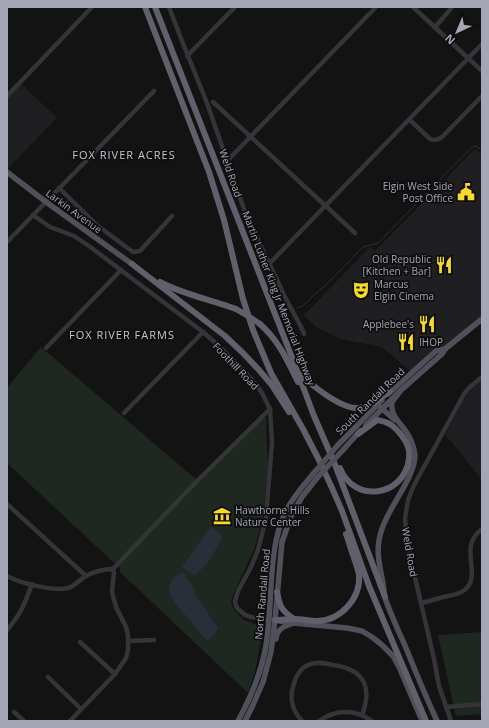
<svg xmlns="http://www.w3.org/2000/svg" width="489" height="728" viewBox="0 0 489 728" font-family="'Open Sans',sans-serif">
<rect width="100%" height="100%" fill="#131314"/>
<g fill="#1f1f21">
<polygon points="20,83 57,118 7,169 7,97"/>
<polygon points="475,149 482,154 482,318 411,372 382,347 340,339 316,327 304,315 370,247 375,251"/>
<polygon points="482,380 482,480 451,441 445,435 464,399 472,389"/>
</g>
<g fill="#1f2721">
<polygon points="41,347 198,481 263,418 266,418 268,472 263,518 254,550 233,595 231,603 234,610 244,620 255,624 262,625 262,634 255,672 248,693 120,572 120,568 112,561 7,463 7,388"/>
<polygon points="482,632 482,714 456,716 438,635"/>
</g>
<g fill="#292e38">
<polygon points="211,526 223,536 216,549 209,561 195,576 182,567"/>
<path d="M183 573 189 581 193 586 196 596 206 610 213 621 218 627C216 633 213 638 207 640 201 636 199 631 195 626 188 617 171 602 169 591 168 586 173 578 177 575 178 574 181 573 183 573Z"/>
</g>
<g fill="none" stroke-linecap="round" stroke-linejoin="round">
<polyline stroke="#292e38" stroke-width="1" points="297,308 303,306 314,295 330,281 363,247 378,243 470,149 474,146 478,147 482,151"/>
<g stroke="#343439" stroke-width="4.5">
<polyline points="169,7 182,41 207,103 245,212 286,299 300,325 304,334"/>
<polyline points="413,7 482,71"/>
<polyline points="435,27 449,11 452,7"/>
<polyline points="187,56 235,7"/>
<polyline points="7,96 92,7"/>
<polyline points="213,102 355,233"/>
<path d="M410 120 430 139C435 141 439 140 443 136L482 96"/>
<polyline points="227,161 376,7"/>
<polyline points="59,188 98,226 133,252 140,251 172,216"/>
<polyline points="33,215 50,227 74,236 89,246 203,332 219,346 242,369 258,387 262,393 270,409 272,442 266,518 258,550 251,567 238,591 235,601 236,606 238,609 245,615 251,617 271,620"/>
<polyline points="7,242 154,91"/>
<polyline points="269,264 482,44"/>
<polyline points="46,348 121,270"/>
<polyline points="124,413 203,332"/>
<polyline points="7,504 86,576"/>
<path d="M7 576C20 583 57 593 71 587 76 584 81 579 86 576 95 571 103 569 113 569"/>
<path d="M421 603C430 601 439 598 448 596 453 595 459 594 463 591 485 576 456 548 482 529"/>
<path d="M7 630C21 614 25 603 32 584"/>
<polyline points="129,641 154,640"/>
<polyline points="80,642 115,674"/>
<polyline points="48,677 81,709"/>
<polyline points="446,707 482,704"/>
<polyline points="14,712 24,721"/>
<polyline points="70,721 115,674 126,658 128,650 128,635 126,627 116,607 112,592 113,580 114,574 113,569 194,484 270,409"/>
<path d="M302 721C293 711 289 700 293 687 295 678 299 669 308 665 316 661 325 663 333 665 363 669 373 686 362 715"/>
<path d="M319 721C336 709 355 709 372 721"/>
<polyline points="451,721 439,686 434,659 407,543 405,518 408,500 414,485 464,394 470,387 482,377"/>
</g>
<g stroke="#4f5059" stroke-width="5.5">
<polyline points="7,172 46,202 132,264"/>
<path d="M400 391C398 395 393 399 392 403 390 414 399 422 405 430 410 437 414 446 415 455 415 478 389 506 382 529 375 548 379 563 383 583 384 588 384 593 385 598 391 615 399 632 406 648 416 673 426 697 437 721"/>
<polyline points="388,394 436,351 445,349"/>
<polyline points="380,407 395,420"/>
<polyline points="366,425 400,391 442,354 445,349 482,319"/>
<polyline points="338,445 382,400"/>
<polyline points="343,450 360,431"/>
<polyline points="279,621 293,623 347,628 362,631 372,637 382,645 393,656 399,667 420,716 423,721"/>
<path d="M276 639C277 630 282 627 291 624"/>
<path d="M238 721C250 699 260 676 265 651 274 606 266 554 285 513 292 498 303 486 313 474"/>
<polyline points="245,721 253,705 263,682 271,652 275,620 282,542 292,514 302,497 317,478"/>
</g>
<g stroke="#5f606b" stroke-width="6">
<polyline points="145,7 209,172 224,220 243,299 253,330 271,373 303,429 319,460 332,488 342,511 369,586 426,721"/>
<polyline points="155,7 293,360 314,416 334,462 385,597"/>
<polyline points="132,264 225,336 243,353 259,370 271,384 289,412"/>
<path d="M160 282C184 295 210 299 236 309"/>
<path d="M260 324C279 341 287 360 298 382"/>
<path d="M300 375C314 386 341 410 360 408 371 406 381 398 390 391"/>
<path d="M340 468C354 504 404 497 409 459 410 450 408 444 402 436 395 427 390 422 377 420L358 434"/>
<path d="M277 592C280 607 281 610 294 619"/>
<path d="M275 620C281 620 288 619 294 619 302 619 310 621 318 621 341 620 361 598 359 575 358 568 355 562 353 555 350 548 349 541 346 534"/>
</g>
<g stroke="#4f5059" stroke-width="5.5">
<polyline points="313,474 338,445"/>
<polyline points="317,478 343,450"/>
</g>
<polyline stroke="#5f606b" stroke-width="6" points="236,309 248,316 260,324"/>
</g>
<defs>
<g id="civic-bare" transform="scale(1.38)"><path d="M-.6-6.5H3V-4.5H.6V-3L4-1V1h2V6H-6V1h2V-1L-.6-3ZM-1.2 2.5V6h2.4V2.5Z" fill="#f8db28" stroke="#0e0e0f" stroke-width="2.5" paint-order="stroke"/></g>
<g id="restaurant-bare" transform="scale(1.38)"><path d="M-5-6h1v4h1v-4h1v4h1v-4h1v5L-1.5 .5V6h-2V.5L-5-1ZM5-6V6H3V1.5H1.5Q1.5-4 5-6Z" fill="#f8db28" stroke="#0e0e0f" stroke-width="2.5" paint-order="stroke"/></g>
<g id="theatre-bare" transform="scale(1.38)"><path d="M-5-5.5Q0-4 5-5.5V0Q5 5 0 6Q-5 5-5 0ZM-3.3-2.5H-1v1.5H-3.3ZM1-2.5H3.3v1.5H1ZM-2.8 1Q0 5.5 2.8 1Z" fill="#f8db28" stroke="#0e0e0f" stroke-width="2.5" paint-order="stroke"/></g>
<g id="museum-bare" transform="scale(1.38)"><path d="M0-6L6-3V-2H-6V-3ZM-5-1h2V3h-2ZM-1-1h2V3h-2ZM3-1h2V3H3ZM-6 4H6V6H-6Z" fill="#f8db28" stroke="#0e0e0f" stroke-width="2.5" paint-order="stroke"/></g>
</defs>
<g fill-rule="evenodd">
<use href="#civic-bare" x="466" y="192"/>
<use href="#restaurant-bare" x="444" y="265"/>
<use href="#theatre-bare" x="361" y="290"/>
<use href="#restaurant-bare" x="427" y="324"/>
<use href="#restaurant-bare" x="406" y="342"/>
<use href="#museum-bare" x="222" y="516"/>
</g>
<g text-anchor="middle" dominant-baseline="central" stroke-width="3.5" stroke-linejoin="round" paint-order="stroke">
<g font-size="10" fill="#a4a6b5" stroke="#0e0e0f">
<text transform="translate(231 173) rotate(71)">Weld Road</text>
<text transform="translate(74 211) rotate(36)">Larkin Avenue</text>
<text transform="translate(279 298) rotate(69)">Martin Luther King Jr Memorial Highway</text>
<text transform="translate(236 366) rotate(46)">Foothill Road</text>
<text transform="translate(370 401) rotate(-44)">South Randall Road</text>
<text transform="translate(410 552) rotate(80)">Weld Road</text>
<text transform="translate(262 594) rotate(-85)">North Randall Road</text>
</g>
<g font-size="10" fill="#a4a6b5" stroke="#0e0e0f" text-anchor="end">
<text x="453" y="186">Elgin West Side<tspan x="453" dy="12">Post Office</tspan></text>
<text x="431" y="259">Old Republic<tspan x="431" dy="12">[Kitchen + Bar]</tspan></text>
<text x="374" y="284" text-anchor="start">Marcus<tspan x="374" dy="12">Elgin Cinema</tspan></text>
<text x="414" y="324">Applebee's</text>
<text x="419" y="342" text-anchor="start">IHOP</text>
<text x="235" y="510" text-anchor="start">Hawthorne Hills<tspan x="235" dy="12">Nature Center</tspan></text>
</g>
<g font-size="11" letter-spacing="1" fill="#c5c6d1" stroke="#0e0e0f">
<text x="124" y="154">FOX RIVER ACRES</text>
<text x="122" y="334">FOX RIVER FARMS</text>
</g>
</g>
<rect width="489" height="728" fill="none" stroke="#a4a6b5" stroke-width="16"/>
<g transform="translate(457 32) rotate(224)" stroke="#0e0e0f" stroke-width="3" paint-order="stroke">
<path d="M0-3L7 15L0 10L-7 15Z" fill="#a4a6b5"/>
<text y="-6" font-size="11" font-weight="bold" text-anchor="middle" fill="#a4a6b5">N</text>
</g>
</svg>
